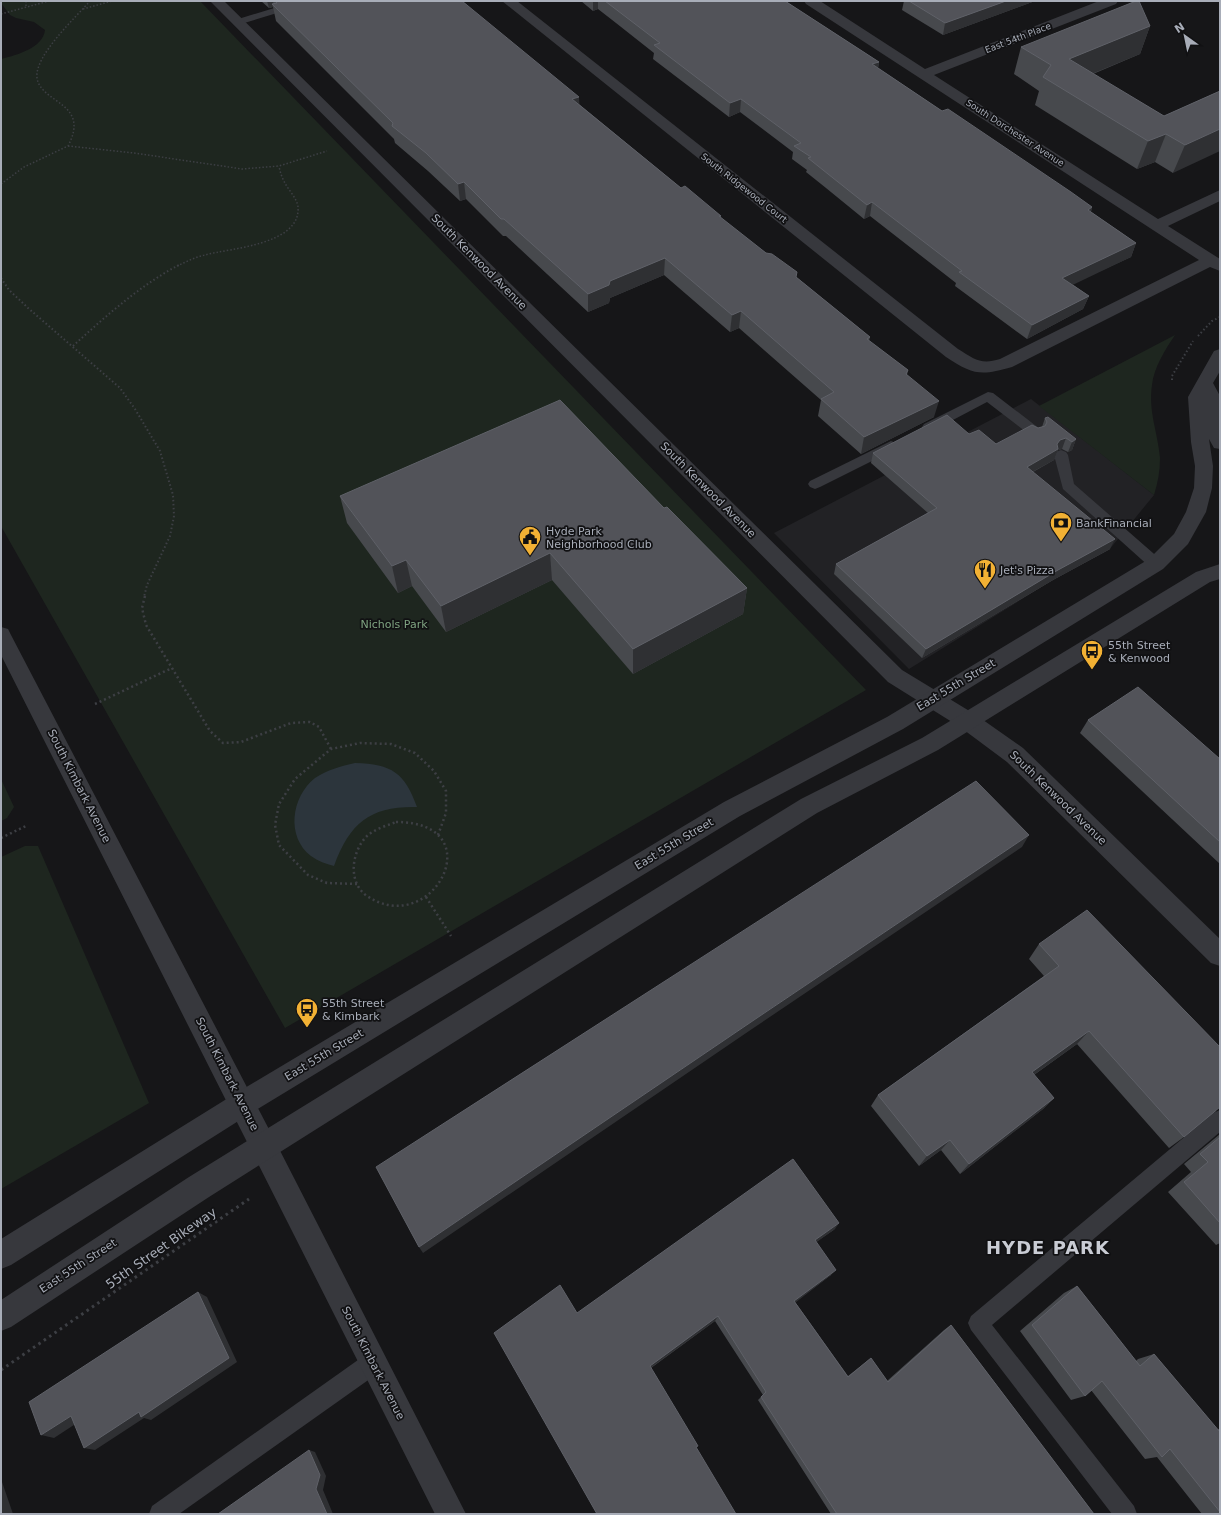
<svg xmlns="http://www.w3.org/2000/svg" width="1221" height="1515" viewBox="0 0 1221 1515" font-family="'DejaVu Sans',sans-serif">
<rect width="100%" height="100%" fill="#161618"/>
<polygon fill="#222225" points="1031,399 1154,495 1109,550 1053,580 909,669 774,533"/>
<g fill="#1e261f">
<path d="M1 1H200L866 690 285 1028 1 526V59C17 55 43 48 45 30L34 22 16 18 10 15 1 3Z"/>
<path d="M1175 335C1165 350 1154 367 1152 385 1148 411 1158 433 1160 458 1160 471 1158 482 1154 495L1039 406Z"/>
<polygon points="1,779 14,807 7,818 1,821"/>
<polygon points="25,846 38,846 149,1103 1,1189 1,857"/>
</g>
<path fill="#2c353c" d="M355 763C392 764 405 773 417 807 371 806 350 822 334 866 326 864 318 861 311 856 286 837 291 797 315 778 327 770 341 766 355 763Z"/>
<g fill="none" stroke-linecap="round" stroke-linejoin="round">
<g stroke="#3d3f44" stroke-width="1.5" stroke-dasharray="1.5 2" stroke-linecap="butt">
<polyline points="26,1 26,7"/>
<polyline points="83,9 112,1"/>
<polyline points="1,14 49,1"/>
<polyline points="68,146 134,153 242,169 279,166 327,151"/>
<path d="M1 184 24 167 68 146C91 102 41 104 37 78 34 56 76 17 90 1"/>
<path d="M177 266C186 262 195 257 205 255 230 248 301 245 298 207 297 198 289 191 285 183 282 178 280 172 279 166"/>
</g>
<g stroke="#3d3f44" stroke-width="2" stroke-dasharray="1.5 2.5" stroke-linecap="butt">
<polyline points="1,278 9,290 28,308 120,388 135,409 160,451 173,495 174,516 170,536 147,585 144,597"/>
<polyline points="1198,336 1212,321 1220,317"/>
<path d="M73 346C106 316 139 286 179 265"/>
<polyline points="1172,380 1172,376 1193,341"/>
</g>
<g stroke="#3d3f44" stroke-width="2.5" stroke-dasharray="2 3" stroke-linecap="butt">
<polyline points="145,596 142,608 146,625 210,731 223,743 241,742 291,723 310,722 319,727 331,749"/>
<polyline points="95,704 172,668"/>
<path d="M396 822C494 822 433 940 367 896 348 883 351 853 366 837 374 829 386 826 396 822Z"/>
<polyline points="1,838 28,825"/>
<polyline points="357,884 327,883 308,875 279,845 275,825 279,804 295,779 331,749 360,743 391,744 415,753 434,771 446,791 446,813 438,835"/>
<polyline points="426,897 451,936"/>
</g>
<polyline stroke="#3d3f44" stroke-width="3" stroke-dasharray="2.5 4" stroke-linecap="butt" points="1,1370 249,1199"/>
<g fill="#37383d" fill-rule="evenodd">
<polygon points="297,1 312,1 310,3 241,24 235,24 233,22 235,20"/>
<polygon points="988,392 993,393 1040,429 1042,432 1040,435 1035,437 1030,435 987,402 934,430 929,432 924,430 922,427 924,424"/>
<polygon points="891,441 896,443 898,446 896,449 820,487 815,489 810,487 808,484 810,481"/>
<polygon points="1061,450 1066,452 1068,455 1074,484 1161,560 1163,564 1161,568 1156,569 1151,568 1063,489 1054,455 1056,452"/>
<polygon points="1220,1110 1220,1132 992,1325 1134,1506 1137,1514 1112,1514 971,1330 968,1323 971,1316 1213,1113"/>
<polygon points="373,1352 381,1355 384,1363 381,1371 179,1514 149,1514 152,1506 365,1355"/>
</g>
<g fill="#37383d" fill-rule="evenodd">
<polygon points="210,1 224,1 902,670 976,715 1023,748 1220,939 1220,966 1211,963 1007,762 960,727 888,682"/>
<path d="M502 1H517L958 349C974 359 981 365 1000 359L1199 260 806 4 804 1H820L925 69 1099 1H1118L1116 4 934 75 1158 219 1220 190V201L1168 226 1220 259V271L1210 267 1012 367C981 376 973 375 946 357Z"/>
<polygon points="1,627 8,629 11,635 273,1137 466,1514 435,1514 1,655"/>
</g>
<g fill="#37383d" fill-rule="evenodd">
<polygon points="1220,349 1220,371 1213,383 1220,396 1220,449 1214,448 1209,439 1213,466 1212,488 1206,512 1188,544 1163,569 903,729 740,816 251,1113 11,1265 1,1269 1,1239 233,1095 724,802 887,717 1149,559 1174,534 1186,512 1194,488 1195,466 1191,442 1188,397 1214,351"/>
<polygon points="1220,564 1220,579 1210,582 938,750 817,813 209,1197 11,1327 1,1331 1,1300 189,1177 801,799 922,738 1196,572"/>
</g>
</g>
<g fill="#47494d">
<polygon points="261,1 462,1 580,105 681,188 721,216 721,218 766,253 797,272 796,277 870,337 869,341 908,370 907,375 934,417 861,454 818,416 821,400 739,328 730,332 664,275 610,298 609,303 588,312 506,236 503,236 466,199 460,201 428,171 395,143 394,139 276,21 273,7 269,8"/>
<polygon points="581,1 785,1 879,62 878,68 942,111 1092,207 1091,212 1136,243 1131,257 1072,284 1089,296 1083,309 1027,339 955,286 956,283 870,216 864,219 826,188 806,172 807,170 792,159 793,152 740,112 729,117 653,59 654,53 616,23 598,9 593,11"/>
<polygon points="904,1 1035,1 943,35 902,10"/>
<polygon points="1150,26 1140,54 1093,74 1164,116 1220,91 1173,173 1155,162 1137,169 1035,105 1039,91 1014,74 1021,47"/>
<polygon points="1045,418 1076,439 1072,450 1068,452 1062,449 1058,450 1054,460 1033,472 1110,549 1053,580 922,658 834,574 836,564 928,513 871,463 873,453 969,434 996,444 1042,427"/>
<polygon points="340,496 664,508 747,588 743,614 633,674 552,580 446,632 412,586 398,593 347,523"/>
<polygon points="1088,720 1220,759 1220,864 1080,733"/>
<polygon points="1039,944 1216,1111 1184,1137 1169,1148 1077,1044 1034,1075 1054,1098 1043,1109 960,1174 941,1150 919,1166 871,1106 878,1095 1044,976 1029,959"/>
<polygon points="1220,1134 1220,1243 1216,1245 1168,1192 1191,1172 1184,1164"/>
<polygon points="835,1229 816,1242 831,1275 795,1302 848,1376 871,1358 887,1381 944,1330 951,1325 1094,1514 831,1514 758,1400 763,1395 715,1321 651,1368 597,1514 577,1313"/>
<polygon points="1077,1286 1136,1361 1138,1359 1154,1354 1217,1429 1220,1429 1220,1514 1202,1514 1157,1457 1145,1459 1091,1390 1085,1396 1071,1400 1020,1331 1064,1293"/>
</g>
<g fill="#2f3033">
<polygon points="267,1 273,1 274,6 272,4 273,7 269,8"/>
<polygon points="593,1 598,1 598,9 593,11"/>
<polygon points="1006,1 1035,1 943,35 945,23"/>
<polygon points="1150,26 1140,54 1060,87 1069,59"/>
<polygon points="879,62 877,75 872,64"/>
<polygon points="579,97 580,114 572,99"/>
<polygon points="741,99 740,112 729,117 730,103"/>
<polygon points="1220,129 1220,151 1173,173 1185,145"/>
<polygon points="1166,134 1155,162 1137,169 1148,141"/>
<polygon points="464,182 466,199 460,201 458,184"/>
<polygon points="872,202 870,216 864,219 867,205"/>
<polygon points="1092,207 1087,221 1088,210"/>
<polygon points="1136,243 1131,257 1058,292 1062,278"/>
<polygon points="665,258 664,275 610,298 609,303 588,312 588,294 610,281"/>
<polygon points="1089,296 1083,309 1027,339 1032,325"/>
<polygon points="741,311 739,328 730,332 732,315"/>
<polygon points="939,401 934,417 861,454 864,437"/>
<polygon points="1066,438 1062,449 1058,450 1054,460 1023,477 1027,467 1057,444 1060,440"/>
<polygon points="1076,439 1072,450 1068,452 1072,442"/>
<polygon points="1115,539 1110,549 1053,580 922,658 926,649 1058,570"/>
<polygon points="550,553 552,580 446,632 441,606"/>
<polygon points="406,560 412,586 398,593 392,566"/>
<polygon points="747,588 743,614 633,674 633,649"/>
<polygon points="1029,835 1022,847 752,1029 423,1253 419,1247 754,1020"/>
<polygon points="1089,1031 1077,1044 1021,1084 1032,1072"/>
<polygon points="1054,1098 1043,1109 960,1174 969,1164"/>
<polygon points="950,1140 941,1150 919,1166 927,1156"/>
<polygon points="839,1223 835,1229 811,1246 815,1240"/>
<polygon points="836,1270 831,1275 791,1306 794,1301"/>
<polygon points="198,1292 207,1297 237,1362 151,1420 144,1418 95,1450 84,1448"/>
<polygon points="718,1316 715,1321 649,1369 650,1366"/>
<polygon points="71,1416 83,1419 54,1438 41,1435"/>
<polygon points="309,1450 315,1452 326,1476 323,1490 333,1514 327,1514 316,1489"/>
<polygon points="1,1479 13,1514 1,1514"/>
</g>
<g fill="#525359" stroke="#5f6168">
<polygon points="275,1 462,1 579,97 572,99 681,188 685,186 721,216 719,216 766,253 772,254 797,272 796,277 870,337 867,339 908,370 906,374 939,401 864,437 821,399 834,392 741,311 732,315 665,258 610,281 609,285 588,294 504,219 501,219 464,182 458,184 426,153 392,126 393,123 272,4 277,3"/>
<polygon points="605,1 785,1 879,62 872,64 942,111 948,109 1071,192 1092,207 1088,210 1136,243 1062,278 1089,296 1032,325 959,272 962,271 872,202 867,205 828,174 808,158 811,157 794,146 801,143 741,99 730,103 654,45 660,43"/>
<polygon points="909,1 1006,1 945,23"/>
<polygon points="1136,1 1139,1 1150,26 1069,59 1164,116 1220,91 1220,129 1185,145 1166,134 1148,141 1043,77 1051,65 1021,47"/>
<polygon points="560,400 664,508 667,507 747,588 633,649 550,553 441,606 406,560 392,566 340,496"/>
<polygon points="947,415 969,434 979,430 996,444 1032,425 1038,428 1045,426 1047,422 1045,418 1048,417 1076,439 1072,442 1066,438 1060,440 1057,444 1058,449 1027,467 1115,539 1058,570 926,649 836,564 937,508 873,453"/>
<polygon points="1138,687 1220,759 1220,842 1088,720"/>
<polygon points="976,781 1029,835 754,1020 419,1247 376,1167"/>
<polygon points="1087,910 1220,1047 1220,1107 1184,1137 1089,1031 1032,1072 1054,1098 969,1164 950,1140 927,1156 878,1095 1059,966 1039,944"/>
<polygon points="1220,1137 1220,1223 1184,1182 1208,1162 1200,1154"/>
<polygon points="793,1159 839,1223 815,1240 836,1270 794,1301 848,1377 871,1358 888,1382 951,1325 1094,1514 837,1514 761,1397 766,1392 718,1316 650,1366 698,1446 696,1447 736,1514 597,1514 494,1333 560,1285 577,1313"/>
<polygon points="1077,1286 1140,1366 1154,1354 1220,1432 1220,1512 1170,1449 1162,1457 1102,1381 1085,1396 1032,1325"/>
<polygon points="198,1292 229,1358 141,1417 139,1412 84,1448 71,1416 41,1435 29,1402"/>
<polygon points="309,1450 320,1475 316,1489 327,1514 218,1514"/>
</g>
<defs>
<g id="bank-pin" transform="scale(1.15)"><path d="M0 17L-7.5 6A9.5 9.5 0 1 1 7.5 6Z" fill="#f2b134" stroke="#111113"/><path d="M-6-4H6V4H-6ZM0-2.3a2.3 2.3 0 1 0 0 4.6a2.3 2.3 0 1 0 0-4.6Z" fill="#111"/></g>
<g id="civic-pin" transform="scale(1.15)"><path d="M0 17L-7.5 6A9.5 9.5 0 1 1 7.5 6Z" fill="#f2b134" stroke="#111113"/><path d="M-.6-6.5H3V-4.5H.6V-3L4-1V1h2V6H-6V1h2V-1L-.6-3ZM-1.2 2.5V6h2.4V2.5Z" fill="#111"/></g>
<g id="restaurant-pin" transform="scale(1.15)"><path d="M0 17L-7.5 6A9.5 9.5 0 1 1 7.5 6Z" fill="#f2b134" stroke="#111113"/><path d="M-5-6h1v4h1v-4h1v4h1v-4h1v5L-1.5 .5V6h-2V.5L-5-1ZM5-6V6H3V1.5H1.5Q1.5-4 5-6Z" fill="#111"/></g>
<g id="bus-pin" transform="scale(1.15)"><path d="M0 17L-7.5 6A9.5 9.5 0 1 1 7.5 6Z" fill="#f2b134" stroke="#111113"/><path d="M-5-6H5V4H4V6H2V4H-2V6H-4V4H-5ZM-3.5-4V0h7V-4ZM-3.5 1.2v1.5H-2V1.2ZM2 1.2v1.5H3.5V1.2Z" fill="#111"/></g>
</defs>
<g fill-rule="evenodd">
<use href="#bank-pin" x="1061" y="523"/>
<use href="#civic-pin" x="530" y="537"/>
<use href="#restaurant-pin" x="985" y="570"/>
<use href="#bus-pin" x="1092" y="651"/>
<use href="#bus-pin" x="307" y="1009"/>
</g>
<g text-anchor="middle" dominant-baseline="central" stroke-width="3.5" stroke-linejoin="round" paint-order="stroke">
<g font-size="9" fill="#a8adb8" stroke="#111113">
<text transform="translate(1018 38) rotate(-21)">East 54th Place</text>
<text transform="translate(1015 133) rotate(33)">South Dorchester Avenue</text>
<text transform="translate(744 188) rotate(38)">South Ridgewood Court</text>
</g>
<g font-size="11" fill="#a8adb8" stroke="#111113">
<text transform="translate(479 262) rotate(45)">South Kenwood Avenue</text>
<text transform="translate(708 490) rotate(45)">South Kenwood Avenue</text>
<text transform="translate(956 685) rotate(-31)">East 55th Street</text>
<text transform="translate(79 786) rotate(63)">South Kimbark Avenue</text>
<text transform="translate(1058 798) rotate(44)">South Kenwood Avenue</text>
<text transform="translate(674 844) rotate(-31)">East 55th Street</text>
<text transform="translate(324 1055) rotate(-31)">East 55th Street</text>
<text transform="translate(227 1074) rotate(63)">South Kimbark Avenue</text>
<text transform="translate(78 1266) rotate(-33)">East 55th Street</text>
<text transform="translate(373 1363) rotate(63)">South Kimbark Avenue</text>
</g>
<g font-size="11" fill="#a8adb8" stroke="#111113" text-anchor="start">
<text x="1076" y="523">BankFinancial</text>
<text x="546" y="531">Hyde Park<tspan x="546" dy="13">Neighborhood Club</tspan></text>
<text x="1000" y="570">Jet's Pizza</text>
<text x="1108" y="645">55th Street<tspan x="1108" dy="13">&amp; Kenwood</tspan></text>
<text x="322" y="1003">55th Street<tspan x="322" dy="13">&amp; Kimbark</tspan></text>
</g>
<g font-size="11" fill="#7fa381" stroke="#111113">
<text x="394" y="624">Nichols Park</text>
</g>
<g font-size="13" fill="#a8adb8" stroke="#111113">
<text transform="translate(161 1248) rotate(-35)">55th Street Bikeway</text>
</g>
<g font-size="18" font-weight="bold" letter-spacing="1" fill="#c9ccd4" stroke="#111113">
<text x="1048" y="1247">HYDE PARK</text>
</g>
</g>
<rect width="1221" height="1515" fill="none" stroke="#a8adb8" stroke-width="4"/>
<g transform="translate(1185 36) rotate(327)" stroke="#111113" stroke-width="3" paint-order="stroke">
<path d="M0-3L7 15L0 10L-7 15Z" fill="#a8adb8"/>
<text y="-6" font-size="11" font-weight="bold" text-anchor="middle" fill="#a8adb8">N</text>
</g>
</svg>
